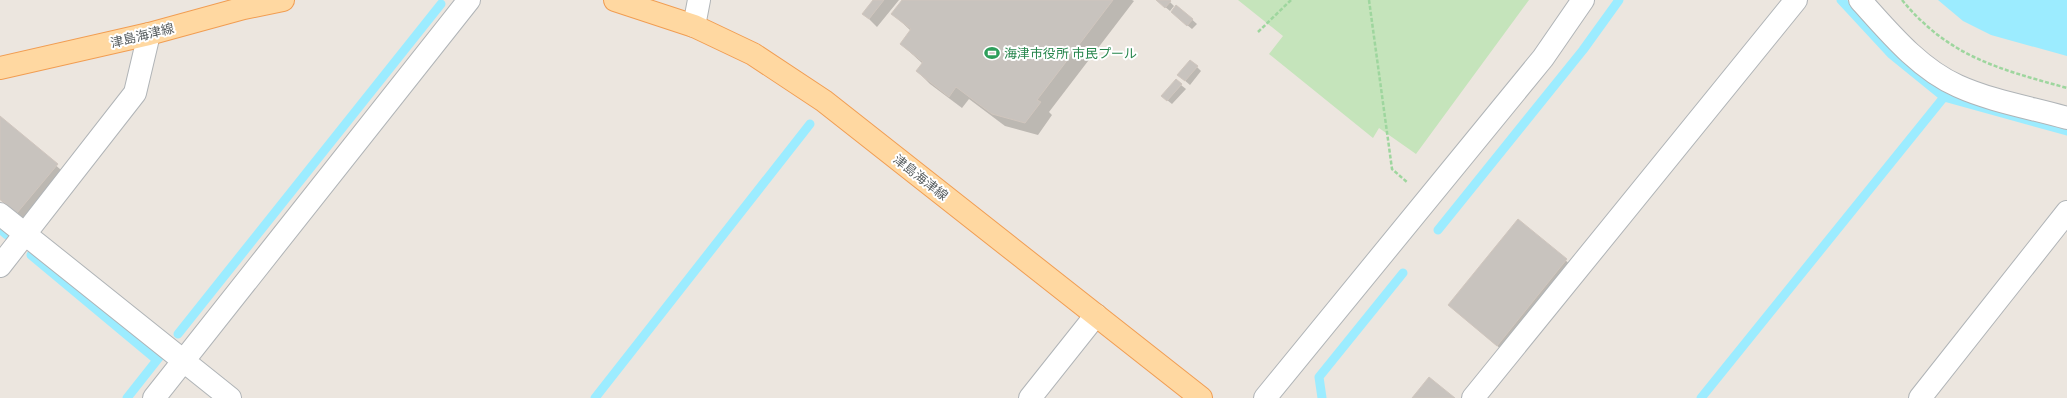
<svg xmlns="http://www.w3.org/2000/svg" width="2067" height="398" font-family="'IBM Plex Sans','Noto Sans JP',sans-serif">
  <rect width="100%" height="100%" fill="#ece6df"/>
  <path fill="#c5e4bb" d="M1238 0H1529L1416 154 1379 128 1373 138 1269 54 1283 36Z"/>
  <path fill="#9cecff" d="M1938 0H2067V56L1991 35 1963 21Z"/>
  <path fill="#0003" d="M874 0H899L877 27 864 14Z
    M903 0H1132L1134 1 1049 112 1052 115 1038 135 1005 126 969 99 962 108 930 84 917 71 923 64 901 44 911 31 893 14Z
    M1157 0H1168L1174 6 1170 11Z
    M1177 6 1197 24 1192 29 1176 16Z
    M1197 67 1201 71 1190 85 1183 79Z
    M1181 85 1186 89 1172 104 1167 100Z
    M0 117 68 176 28 223 0 200Z
    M1518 220 1578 271 1509 356 1449 305Z"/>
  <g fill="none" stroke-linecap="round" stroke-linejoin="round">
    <path stroke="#9cecff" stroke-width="9" d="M1841 0 1891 54 1944 97
      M0 229 7 235
      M1438 230 1583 50 1619 0
      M31 255 157 360
      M178 334 441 4
      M127 398 161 355
      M595 398 810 124
      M1322 398 1319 377 1403 273
      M1701 398 1944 97 2067 131"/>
  </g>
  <path fill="#c8c3be" stroke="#d0c6be" d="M873 0H884L869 19 862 14Z
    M902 0H1113L1037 100 1041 102 1025 123 992 114 956 87 949 97 916 71 923 62 900 44 911 29 891 14Z
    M1156 0H1170L1171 1 1165 8Z
    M1176 5 1193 19 1187 26 1171 12Z
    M1190 60 1198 66 1185 81 1177 75Z
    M1176 79 1182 84 1167 101 1161 96Z
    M0 116 58 164 17 213 0 199Z
    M1518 219 1567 259 1497 346 1448 305Z
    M1429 377 1455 398H1412Z"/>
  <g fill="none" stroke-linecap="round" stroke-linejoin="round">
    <g stroke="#b0b4b7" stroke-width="24">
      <path id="minor" d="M1860 0C1888 31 1919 69 1958 86 1991 101 2032 108 2067 118
        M694 26 699 0
        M0 214 230 398
        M0 266 135 93 149 34
        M154 398 469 0
        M1030 398 1096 315
        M1265 398 1543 58 1583 0
        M1473 398 1796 0
        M1920 398 2067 212"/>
    </g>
    <g stroke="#f19d52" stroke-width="24">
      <path id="major" d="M615 0 694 26 753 54 824 101 1201 398
        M0 68 149 34 244 8 283 0"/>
    </g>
    <path stroke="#9ed69e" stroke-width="2.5" stroke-dasharray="4 2" stroke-linecap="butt" d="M1369 0 1392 169 1408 183
      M1902 0C1949 57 1999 69 2067 88
      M1258 32 1291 0"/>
    <use href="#minor" stroke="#fff" stroke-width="22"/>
    <use href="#major" stroke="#ffd8a1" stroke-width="22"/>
  </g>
  <defs>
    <g id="stadium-bare" transform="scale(1.2)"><path d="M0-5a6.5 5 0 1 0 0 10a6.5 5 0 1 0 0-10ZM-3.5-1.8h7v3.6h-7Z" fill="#2e9e5b" stroke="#fff" stroke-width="2.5" paint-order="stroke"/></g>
  </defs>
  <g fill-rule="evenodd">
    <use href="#stadium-bare" x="992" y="53"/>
  </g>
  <g text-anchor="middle" stroke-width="4" stroke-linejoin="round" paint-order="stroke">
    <g font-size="13" fill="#585e60" stroke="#fff">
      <text transform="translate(142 35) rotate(-14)" y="5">津島海津線</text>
      <text transform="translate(921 177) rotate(38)" y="5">津島海津線</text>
    </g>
    <g font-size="13" fill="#27864d" stroke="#fff" text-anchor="start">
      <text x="1004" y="58">海津市役所 市民プール</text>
    </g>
  </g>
</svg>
